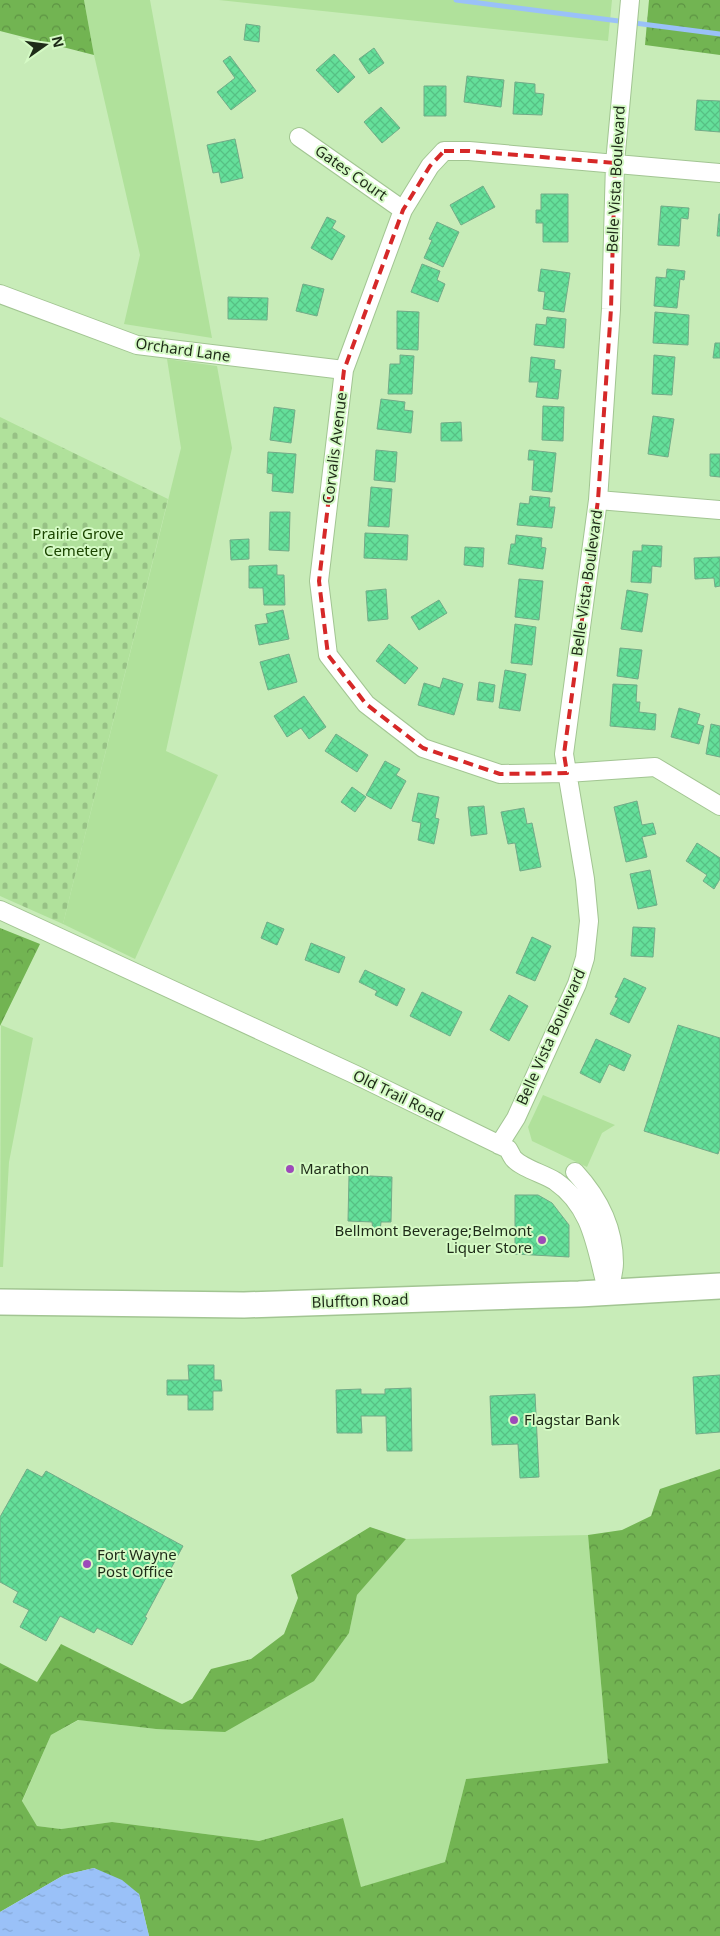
<svg xmlns="http://www.w3.org/2000/svg" width="720" height="1936" font-family="'Noto Sans',sans-serif">
  <defs>
    <pattern id="forest-crowns" width="20" height="18" patternUnits="userSpaceOnUse" patternTransform="scale(1.25)"><rect width="20" height="18" fill="#72b452"/><path d="M2 6a3 3 0 1 1 6 0M12 15a3 3 0 1 1 6 0" fill="none" stroke="#5d9343"/></pattern>
    <pattern id="cemetery-stones" width="16" height="16" patternUnits="userSpaceOnUse" patternTransform="scale(1.25)"><rect width="16" height="16" fill="#b0e19b"/><path d="M2 7V4a2 2 0 0 1 4 0v3zM10 15v-3a2 2 0 0 1 4 0v3z" fill="#97c185"/></pattern>
    <pattern id="water-ripples" width="26" height="14" patternUnits="userSpaceOnUse" patternTransform="scale(1.25)"><rect width="26" height="14" fill="#9ac1f8"/><path d="M2 4q2-2 4 0t4 0M15 11q2-2 4 0t4 0" fill="none" stroke="#84a6d4"/></pattern>
    <pattern id="building-cross-hatch" width="8" height="8" patternUnits="userSpaceOnUse" patternTransform="scale(1.25)"><rect width="8" height="8" fill="#64df9a"/><path d="M0 0l8 8M0 8l8-8" fill="none" stroke="#56c084"/></pattern>
  </defs>
  <rect width="100%" height="100%" fill="#c8ecb8"/>
  <path fill="#b0e19b" d="M84 0H150L212 338 124 324 140 255 94 55Z
    M219 0H612L608 41Z
    M167 359 217 366 232 448 166 751 218 775 135 959 63 924 181 448Z
    M1 1025 33 1038 9 1162 3 1267H0Z
    M543 1095 615 1125 602 1133 587 1167 532 1141 528 1127Z
    M588 1535 608 1763 466 1779 445 1862 361 1888 342 1818 259 1841 112 1822 61 1829 37 1826 22 1802 51 1735 79 1720 156 1729 349 1633 357 1595 406 1539Z"/>
  <path fill="url(#forest-crowns)" d="M0 0H84L94 55 0 31Z
    M649 0H720V55L645 45Z
    M0 928 40 944 0 1026Z
    M720 1469V1936H149L139 1894 94 1868 64 1875 0 1912V1663L37 1682 61 1644 182 1704 192 1699 211 1669 251 1659 284 1634 298 1598 291 1575 370 1527 406 1539 357 1595 349 1633 314 1681 225 1732 156 1729 78 1720 51 1735 22 1801 37 1826 61 1829 112 1822 259 1841 343 1818 361 1887 445 1862 466 1779 608 1763 588 1535 622 1530 651 1516 660 1489Z"/>
  <path fill="url(#cemetery-stones)" d="M0 417 168 499 63 924 0 896Z"/>
  <path fill="url(#water-ripples)" d="M94 1868 122 1880 139 1894 149 1936H0V1912L64 1875Z"/>
  <g fill="none" stroke-linecap="round" stroke-linejoin="round">
    <path stroke="#9ac1f8" stroke-width="5" d="M456 0 720 34"/>
  </g>
  <path fill="url(#building-cross-hatch)" stroke="#72ab88" d="M246 24 260 26 259 42 244 40Z
    M374 48 384 63 369 74 359 59Z
    M334 54 355 77 338 93 316 70Z
    M230 56 256 91 231 110 217 92 235 78 223 61Z
    M467 76 504 80 501 107 464 102Z
    M515 82 535 84V93L544 94 542 115 513 114Z
    M424 86H446V116H424Z
    M697 100 720 101V132L695 130Z
    M381 107 400 128 382 143 364 122Z
    M235 139 243 178 221 183 219 172 213 173 207 145Z
    M483 186 495 207 461 225 450 205Z
    M541 194H568V242H543V223H536V210H541Z
    M661 206 689 208 688 219 681 218 679 246 658 245Z
    M719 214H720V236H717Z
    M327 217 336 221 332 228 345 236 332 260 311 248Z
    M437 222 459 232 443 267 424 258 432 240 429 239Z
    M422 264 440 271 437 280 445 284 438 302 411 292Z
    M541 269 570 273 564 312 543 309 545 292 538 291Z
    M667 269 685 271 684 280 680 279 677 308 654 306 656 277 666 278Z
    M303 284 324 289 317 316 296 311Z
    M228 297 268 298 267 320 228 319Z
    M397 311 419 312 418 350 397 349Z
    M655 312 689 315 688 345 653 343Z
    M547 317 566 319 564 348 534 345 536 324 546 325Z
    M715 343H720V358H713Z
    M400 355 414 356 412 394H388L390 364H400Z
    M654 355 675 357 672 395 652 394Z
    M531 357 555 360 554 369 561 370 558 399 536 397 538 382H529Z
    M381 399 405 402 404 410 413 411 411 433 377 429Z
    M543 406 564 407 563 441 542 440Z
    M274 407 295 410 291 443 270 440Z
    M653 416 674 419 668 457 648 454Z
    M461 422 462 441H441V423Z
    M376 450 397 452 395 482 374 480Z
    M529 450 556 453 552 492 532 490 534 460H528Z
    M268 452 296 454 293 493 272 491 273 474 267 473Z
    M710 454H720V477L710 476Z
    M371 487 392 489 389 527 368 526Z
    M530 496 550 498 549 507H555L552 528 517 525 520 503 529 504Z
    M270 512H290L289 551 269 550Z
    M365 533 408 535 407 560 364 558Z
    M516 535 542 538 541 547 546 548 543 569 508 564 511 544H515Z
    M249 539V559L231 560 230 540Z
    M642 545 662 546 661 567 652 566 651 583 631 582 633 551H642Z
    M465 547 484 548 483 567 464 565Z
    M720 557V586L715 587 714 578 695 579 694 558Z
    M277 565V575H284L285 605H264L263 588H249V566Z
    M519 579 543 581 539 620 515 617Z
    M386 589 388 619 368 621 366 591Z
    M627 590 648 594 642 632 621 629Z
    M439 600 447 613 419 630 411 617Z
    M283 610 289 639 259 645 255 625 268 623 266 614Z
    M515 624 536 627 532 665 511 663Z
    M389 644 418 668 405 684 376 661Z
    M620 648 642 650 638 679 617 676Z
    M289 654 297 682 268 690 260 662Z
    M505 670 526 674 520 711 499 708Z
    M443 678 463 684 454 715 418 705 424 683 440 688Z
    M479 682 495 685 493 702 477 700Z
    M613 684 637 685 636 702H640L639 712 656 714 655 730 610 726Z
    M304 696 326 727 309 739 301 728 287 737 274 716Z
    M679 708 700 714 697 724 704 726 699 744 671 737Z
    M711 724 720 726V757L706 754Z
    M336 734 368 755 357 772 325 751Z
    M385 761 400 769 396 775 406 781 391 809 366 795Z
    M352 787 366 797 355 812 341 802Z
    M418 793 439 797 435 818 439 819 434 844 418 840 421 823 412 821Z
    M637 801 642 825 653 823 656 834 642 837 647 857 626 862 614 807Z
    M484 806 487 834 471 836 468 807Z
    M524 808 527 824 532 823 541 867 520 871 515 843 508 844 501 812Z
    M697 843 720 858V879L714 889 703 881 707 875 686 861Z
    M650 870 657 905 638 909 630 874Z
    M267 922 284 929 277 945 261 938Z
    M633 927 655 928 653 957 631 956Z
    M532 937 551 946 535 981 516 973Z
    M311 943 345 957 339 973 305 960Z
    M365 970 405 989 397 1006 375 995 377 991 359 982Z
    M624 978 646 988 629 1023 610 1014 618 998 615 997Z
    M422 992 462 1012 450 1036 410 1016Z
    M509 995 528 1006 509 1041 490 1030Z
    M678 1025 720 1038V1148L718 1154 644 1131Z
    M596 1039 631 1055 624 1071 609 1064 600 1083 580 1073Z
    M349 1175 392 1177 391 1222H381L380 1232 373 1231 372 1222 348 1221Z
    M515 1195H538L552 1203 569 1225V1257L515 1254Z
    M188 1365H214V1380H221L222 1391H213V1410H188V1395H167V1380H189Z
    M720 1375V1432L696 1434 693 1377Z
    M411 1388 412 1451H387L386 1416H361L362 1433H337L336 1390 361 1389V1394H385V1389Z
    M535 1394 539 1477 520 1478 518 1444 492 1445 490 1396Z
    M27 1469 42 1477 46 1471 183 1546 145 1617 147 1618 132 1645 97 1628 94 1633 60 1616 46 1641 20 1627 29 1610 13 1602 18 1592 0 1582V1517Z"/>
  <g fill="none" stroke-linecap="round" stroke-linejoin="round">
    <g stroke="#a2c592" stroke-width="20">
      <path id="minor" d="M299 137 403 210
        M720 173 469 151H444L430 166 403 210 344 370 319 581 328 655 366 704 423 748 500 774 567 773 655 767 720 806
        M0 294 137 345 344 370
        M598 500 720 510
        M0 910 356 1075 508 1149C510 1152 512 1157 514 1159 522 1168 544 1174 555 1181 594 1208 596 1251 608 1293
        M499 1145 516 1118 577 984 585 958 589 921 585 879 564 754 598 500 611 309 615 163 630 0
        M575 1172C598 1197 614 1228 614 1263 614 1272 611 1281 609 1290"/>
    </g>
    <g stroke="#a2c592" stroke-width="28">
      <path id="secondary" d="M0 1302 244 1305 579 1294 720 1286"/>
    </g>
    <use href="#minor" stroke="#fff" stroke-width="18"/>
    <use href="#secondary" stroke="#fff" stroke-width="25"/>
  </g>
  <path fill="none" stroke="#d62828" stroke-width="4" stroke-dasharray="10 6" stroke-linejoin="round" d="M444 151H469L615 163 611 309 598 500 564 754 567 773 500 774 423 748 366 704 328 655 319 581 344 370 403 210 430 166Z"/>
  <g fill="#9d4ab9" stroke="#d5fac5" stroke-width="2">
    <circle cx="290" cy="1169" r="5"/>
    <circle cx="542" cy="1240" r="5"/>
    <circle cx="514" cy="1420" r="5"/>
    <circle cx="87" cy="1564" r="5"/>
  </g>
  <g text-anchor="middle" stroke-width="4" stroke-linejoin="round" paint-order="stroke">
    <g font-size="15" fill="#1e2b18" stroke="#d5fac5">
      <text transform="translate(351 173) rotate(35)" y="5">Gates Court</text>
      <text transform="translate(616 179) rotate(-87)" y="5">Belle Vista Boulevard</text>
      <text transform="translate(183 350) rotate(8)" y="5">Orchard Lane</text>
      <text transform="translate(335 448) rotate(-83)" y="5">Corvalis Avenue</text>
      <text transform="translate(587 583) rotate(-82)" y="5">Belle Vista Boulevard</text>
      <text transform="translate(551 1037) rotate(-66)" y="5">Belle Vista Boulevard</text>
      <text transform="translate(398 1096) rotate(26)" y="5">Old Trail Road</text>
      <text transform="translate(360 1301) rotate(-2)" y="5">Bluffton Road</text>
    </g>
    <g font-size="15" fill="#1b4500" stroke="#d5fac5">
      <text x="78" y="539">Prairie Grove<tspan x="78" dy="17">Cemetery</tspan></text>
    </g>
    <g font-size="15" fill="#1e2b18" stroke="#d5fac5" text-anchor="start">
      <text x="300" y="1174">Marathon</text>
      <text x="532" y="1236" text-anchor="end">Bellmont Beverage;Belmont<tspan x="532" dy="17">Liquer Store</tspan></text>
      <text x="524" y="1425">Flagstar Bank</text>
      <text x="97" y="1560">Fort Wayne<tspan x="97" dy="17">Post Office</tspan></text>
    </g>
  </g>
  <g transform="translate(45 45) rotate(76)" stroke="#d5fac5" stroke-width="4" paint-order="stroke">
  <path d="M0-4L9 19L0 12L-9 19Z" fill="#1e2b18"/>
  <text y="-8" font-size="14" font-weight="bold" text-anchor="middle" fill="#1e2b18">N</text>
  </g>
</svg>
